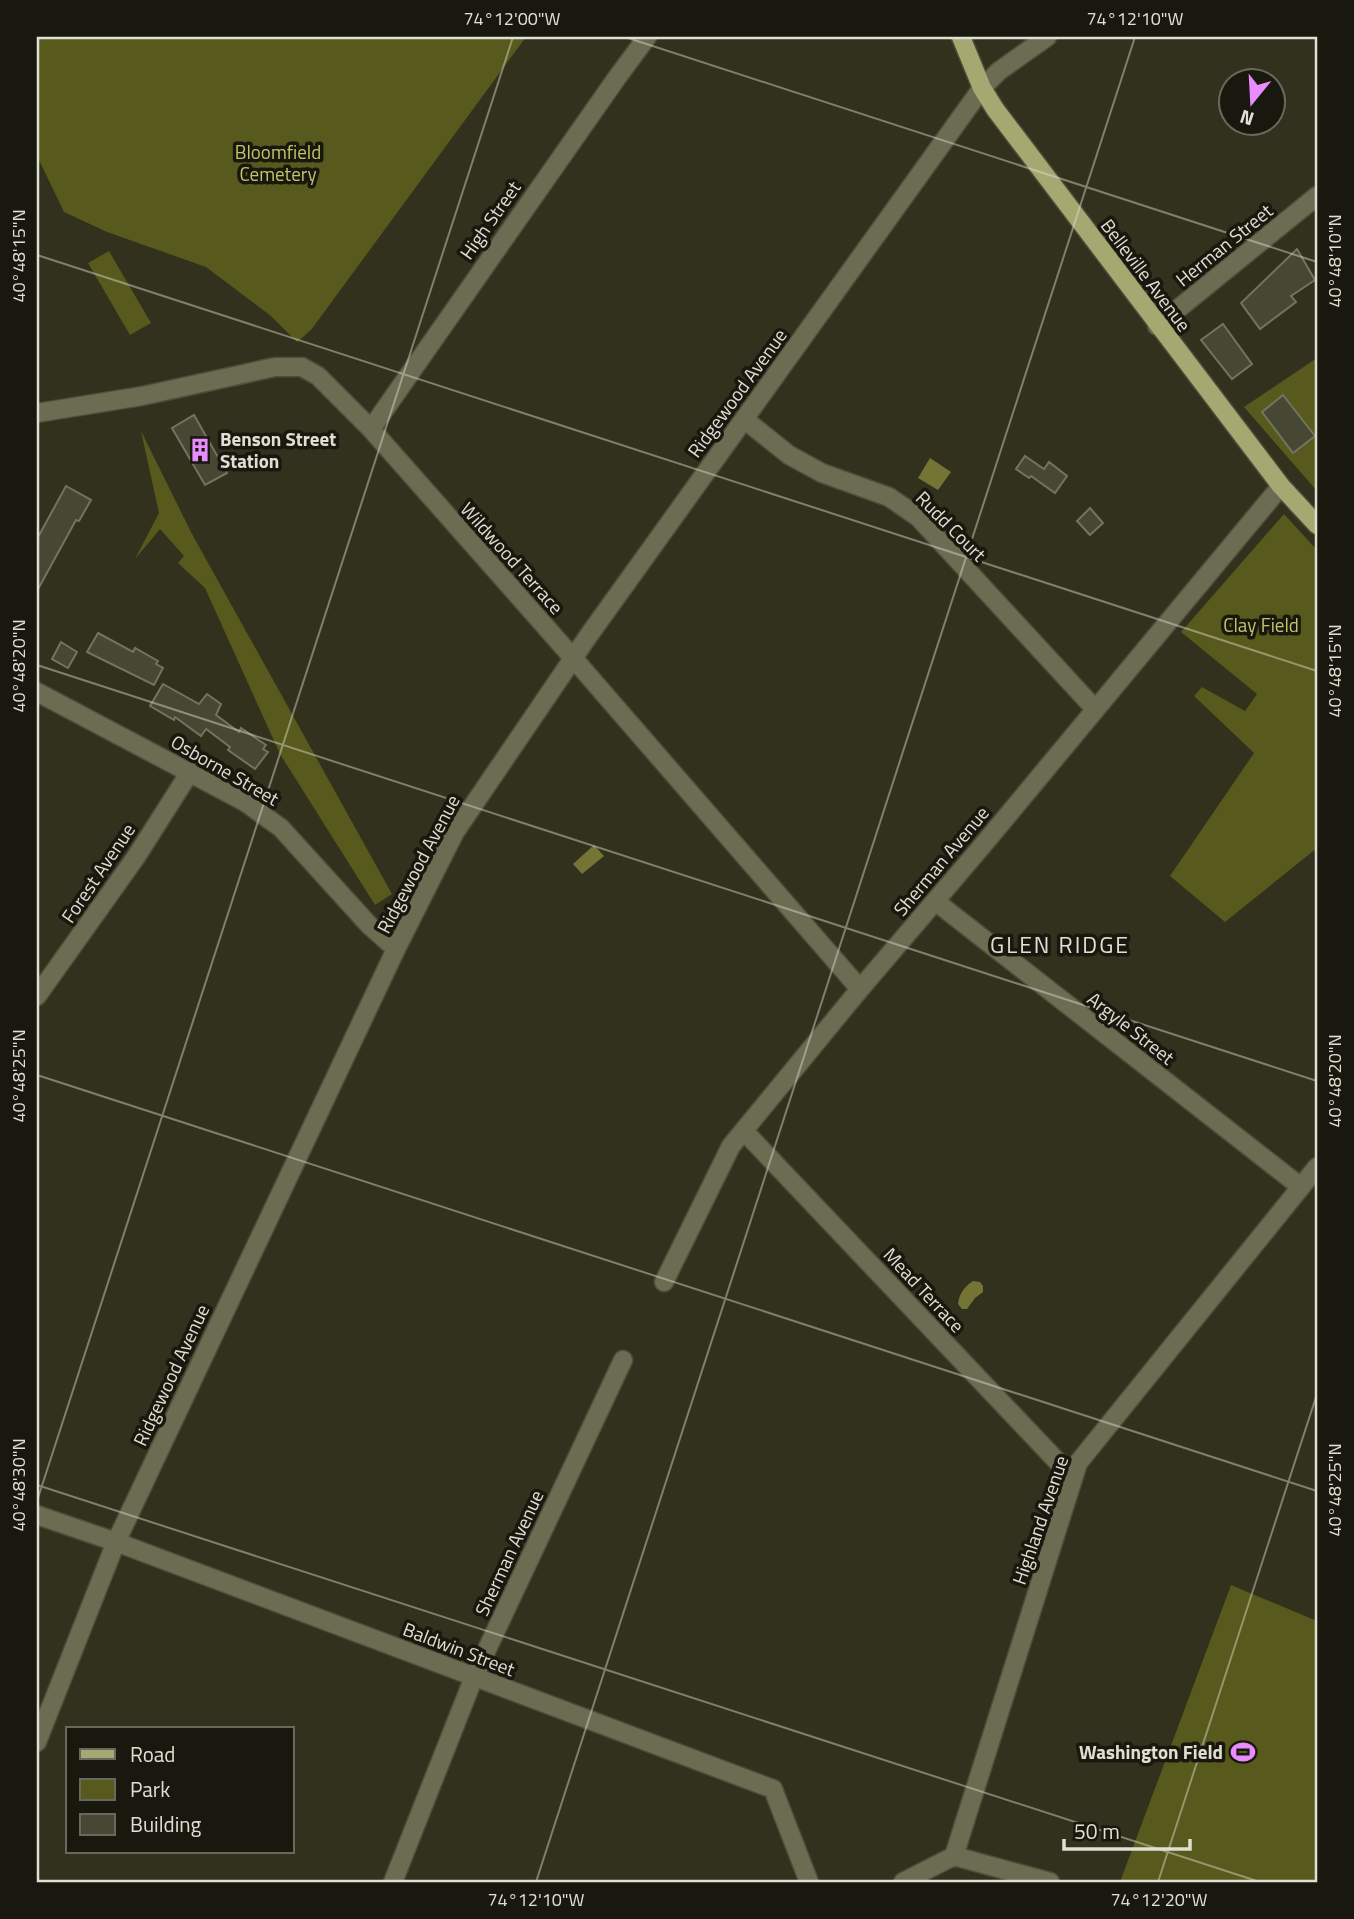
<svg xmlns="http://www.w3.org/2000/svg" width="1354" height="1919" font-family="'Titillium Web',sans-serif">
  <rect width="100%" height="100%" fill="#31311d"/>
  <path fill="#58591c" d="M37 37H526L311 330 297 342 271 316 206 267 107 232 64 212 37 156Z
    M109 251 151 323 130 335 88 263Z
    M1317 358V491L1244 407Z
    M141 431 192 534 392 894 375 905 280 754 205 588 178 563 184 556 160 529 135 559 159 513Z
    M1284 514 1317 550V848L1225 922 1170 876 1254 753 1194 696 1202 687 1245 711 1257 694 1181 632Z
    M1231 1585 1317 1621V1882H1120Z"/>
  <path fill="#747534" d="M930 458 951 472 938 490 918 478Z
    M594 845 604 856 582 874 573 864Z
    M973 1281 980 1282 983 1286V1292L975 1298 967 1309H962L958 1304C959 1294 964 1287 973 1281Z"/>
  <path fill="#474833" stroke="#73745d" stroke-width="2" d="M1297 249 1315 280 1291 296 1296 302 1260 329 1241 303Z
    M1223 324 1252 364 1232 379 1201 340Z
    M1283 395 1315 436 1293 453 1262 412Z
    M194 415 227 473 205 485 172 428Z
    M1025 456 1044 469 1049 462 1067 476 1055 493 1031 476 1029 478 1016 469Z
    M66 486 91 500 79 521 76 520 37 591V539Z
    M1090 508 1103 523 1090 535 1077 521Z
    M98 633 133 652 135 648 158 661 156 664 163 668 154 685 87 652Z
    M61 642 77 652 68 668 52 659Z
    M163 684 199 704 207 694 221 704 216 715 239 732 241 728 266 745 263 749 268 752 255 769 228 750 230 747 206 729 201 736 175 717 174 720 150 706Z"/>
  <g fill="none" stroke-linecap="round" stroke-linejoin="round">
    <g stroke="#4d4d3a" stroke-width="21">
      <path id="minor" d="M1157 326 1317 196
        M37 413 142 396 275 367H302L318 376 371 429 574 659 860 989
        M744 419 789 455 822 473 889 497 918 517 1095 709
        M371 429 616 79 647 37
        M37 692 245 802 281 828 369 925 396 949
        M935 901 1301 1187
        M37 996 136 857 190 772
        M744 1131 1073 1478
        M664 1282 731 1146 860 989 983 845 1281 486
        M37 1515 116 1542 773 1789 809 1882
        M37 1742 116 1542 396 949 455 832 589 635 982 88 999 71 1047 37
        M954 1856 1050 1882
        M393 1882 474 1677 623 1360
        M903 1882 954 1856 1078 1463 1317 1167"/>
    </g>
    <g stroke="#4d4d3a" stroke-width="21">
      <path id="major" d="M961 37 982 88 995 109 1281 486 1317 525"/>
    </g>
    <use href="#minor" stroke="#6b6c52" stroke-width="18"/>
    <use href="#major" stroke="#a6a871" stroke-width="18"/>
  </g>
  <path fill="none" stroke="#dfe0d3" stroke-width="2" stroke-opacity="0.45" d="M625 37 1317 262M37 255 1317 671M37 665 1317 1081M37 1075 1317 1491M37 1485 1260 1882M37 1501 513 37M536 1882 1135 37M1158 1882 1317 1394"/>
  <defs>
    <g id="building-bare" transform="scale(1.89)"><path d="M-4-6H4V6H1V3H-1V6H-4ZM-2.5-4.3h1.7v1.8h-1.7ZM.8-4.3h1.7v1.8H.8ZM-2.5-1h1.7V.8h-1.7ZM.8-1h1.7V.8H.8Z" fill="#e98dfe" stroke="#18180f" stroke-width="2.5" paint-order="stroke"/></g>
    <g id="stadium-bare" transform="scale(1.89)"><path d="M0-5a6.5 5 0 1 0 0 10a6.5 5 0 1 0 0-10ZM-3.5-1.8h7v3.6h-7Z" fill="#e98dfe" stroke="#18180f" stroke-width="2.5" paint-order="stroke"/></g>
  </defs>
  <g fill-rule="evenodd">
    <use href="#building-bare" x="200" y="450"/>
    <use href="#stadium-bare" x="1243" y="1752"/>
  </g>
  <g text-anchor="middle" stroke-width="7" stroke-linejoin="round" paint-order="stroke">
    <g font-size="19" fill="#c3c567" stroke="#18180f">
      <text x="278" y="159">Bloomfield<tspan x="278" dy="22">Cemetery</tspan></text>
      <text x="1261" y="632">Clay Field</text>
    </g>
    <g font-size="19" fill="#dfe0d3" stroke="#18180f">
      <text transform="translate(490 220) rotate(-55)" y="7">High Street</text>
      <text transform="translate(1224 245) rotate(-39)" y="7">Herman Street</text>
      <text transform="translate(1146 275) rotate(53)" y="7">Belleville Avenue</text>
      <text transform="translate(737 393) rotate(-54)" y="7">Ridgewood Avenue</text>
      <text transform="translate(951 526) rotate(45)" y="7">Rudd Court</text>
      <text transform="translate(512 558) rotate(48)" y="7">Wildwood Terrace</text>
      <text transform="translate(225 770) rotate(30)" y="7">Osborne Street</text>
      <text transform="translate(941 861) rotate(-50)" y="7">Sherman Avenue</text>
      <text transform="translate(418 864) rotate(-62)" y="7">Ridgewood Avenue</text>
      <text transform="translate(98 873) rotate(-56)" y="7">Forest Avenue</text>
      <text transform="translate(1131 1028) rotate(38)" y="7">Argyle Street</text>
      <text transform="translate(924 1290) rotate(47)" y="7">Mead Terrace</text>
      <text transform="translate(171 1375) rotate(-65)" y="7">Ridgewood Avenue</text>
      <text transform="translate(1040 1520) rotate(-71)" y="7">Highland Avenue</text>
      <text transform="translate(509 1553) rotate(-65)" y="7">Sherman Avenue</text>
      <text transform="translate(459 1649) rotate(21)" y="7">Baldwin Street</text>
    </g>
    <g font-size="19" font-weight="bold" fill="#dfe0d3" stroke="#18180f" text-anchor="start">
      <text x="220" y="446">Benson Street<tspan x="220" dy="22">Station</tspan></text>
      <text x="1223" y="1759" text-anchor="end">Washington Field</text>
    </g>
    <g font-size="23" letter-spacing="2" fill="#dfe0d3" stroke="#18180f">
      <text x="1060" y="953">GLEN RIDGE</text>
    </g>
  </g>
  <rect width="1354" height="1919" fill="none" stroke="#18180f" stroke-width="77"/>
  <rect x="66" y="1727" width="228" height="126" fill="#18180f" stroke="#68685d" stroke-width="2"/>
  <rect x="80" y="1749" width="35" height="10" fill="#a6a871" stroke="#68685d" stroke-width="2"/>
  <text x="130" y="1762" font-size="21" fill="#dfe0d3">Road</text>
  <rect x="80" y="1779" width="35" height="21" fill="#58591c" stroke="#68685d" stroke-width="2"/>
  <text x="130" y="1797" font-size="21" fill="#dfe0d3">Park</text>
  <rect x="80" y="1814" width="35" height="21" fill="#474833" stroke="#68685d" stroke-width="2"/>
  <text x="130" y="1832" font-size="21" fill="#dfe0d3">Building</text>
  <g transform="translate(1252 102) rotate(198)"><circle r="33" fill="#18180f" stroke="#68685d" stroke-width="2"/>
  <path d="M0-5L12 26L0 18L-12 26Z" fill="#e98dfe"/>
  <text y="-10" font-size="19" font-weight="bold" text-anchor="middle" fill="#dfe0d3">N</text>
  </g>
  <path d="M1064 1839v10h126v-10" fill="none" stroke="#dfe0d3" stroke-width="3.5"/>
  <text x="1074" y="1839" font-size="21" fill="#dfe0d3" stroke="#18180f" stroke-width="5" paint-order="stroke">50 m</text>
  <rect x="38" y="38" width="1278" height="1843" fill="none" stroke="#dfe0d3" stroke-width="2.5"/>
  <g font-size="18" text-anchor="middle" fill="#dfe0d3">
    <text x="512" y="25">74°12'00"W</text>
    <text x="1135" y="25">74°12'10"W</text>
    <text transform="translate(19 256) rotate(-90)" y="6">40°48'15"N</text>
    <text transform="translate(1335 261) rotate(-90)" y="6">40°48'10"N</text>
    <text transform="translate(19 666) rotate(-90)" y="6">40°48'20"N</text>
    <text transform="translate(1335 671) rotate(-90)" y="6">40°48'15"N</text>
    <text transform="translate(19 1076) rotate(-90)" y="6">40°48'25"N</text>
    <text transform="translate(1335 1081) rotate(-90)" y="6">40°48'20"N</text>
    <text transform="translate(19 1485) rotate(-90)" y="6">40°48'30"N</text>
    <text transform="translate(1335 1490) rotate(-90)" y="6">40°48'25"N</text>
    <text x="536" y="1906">74°12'10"W</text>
    <text x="1159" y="1906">74°12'20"W</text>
  </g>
</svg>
